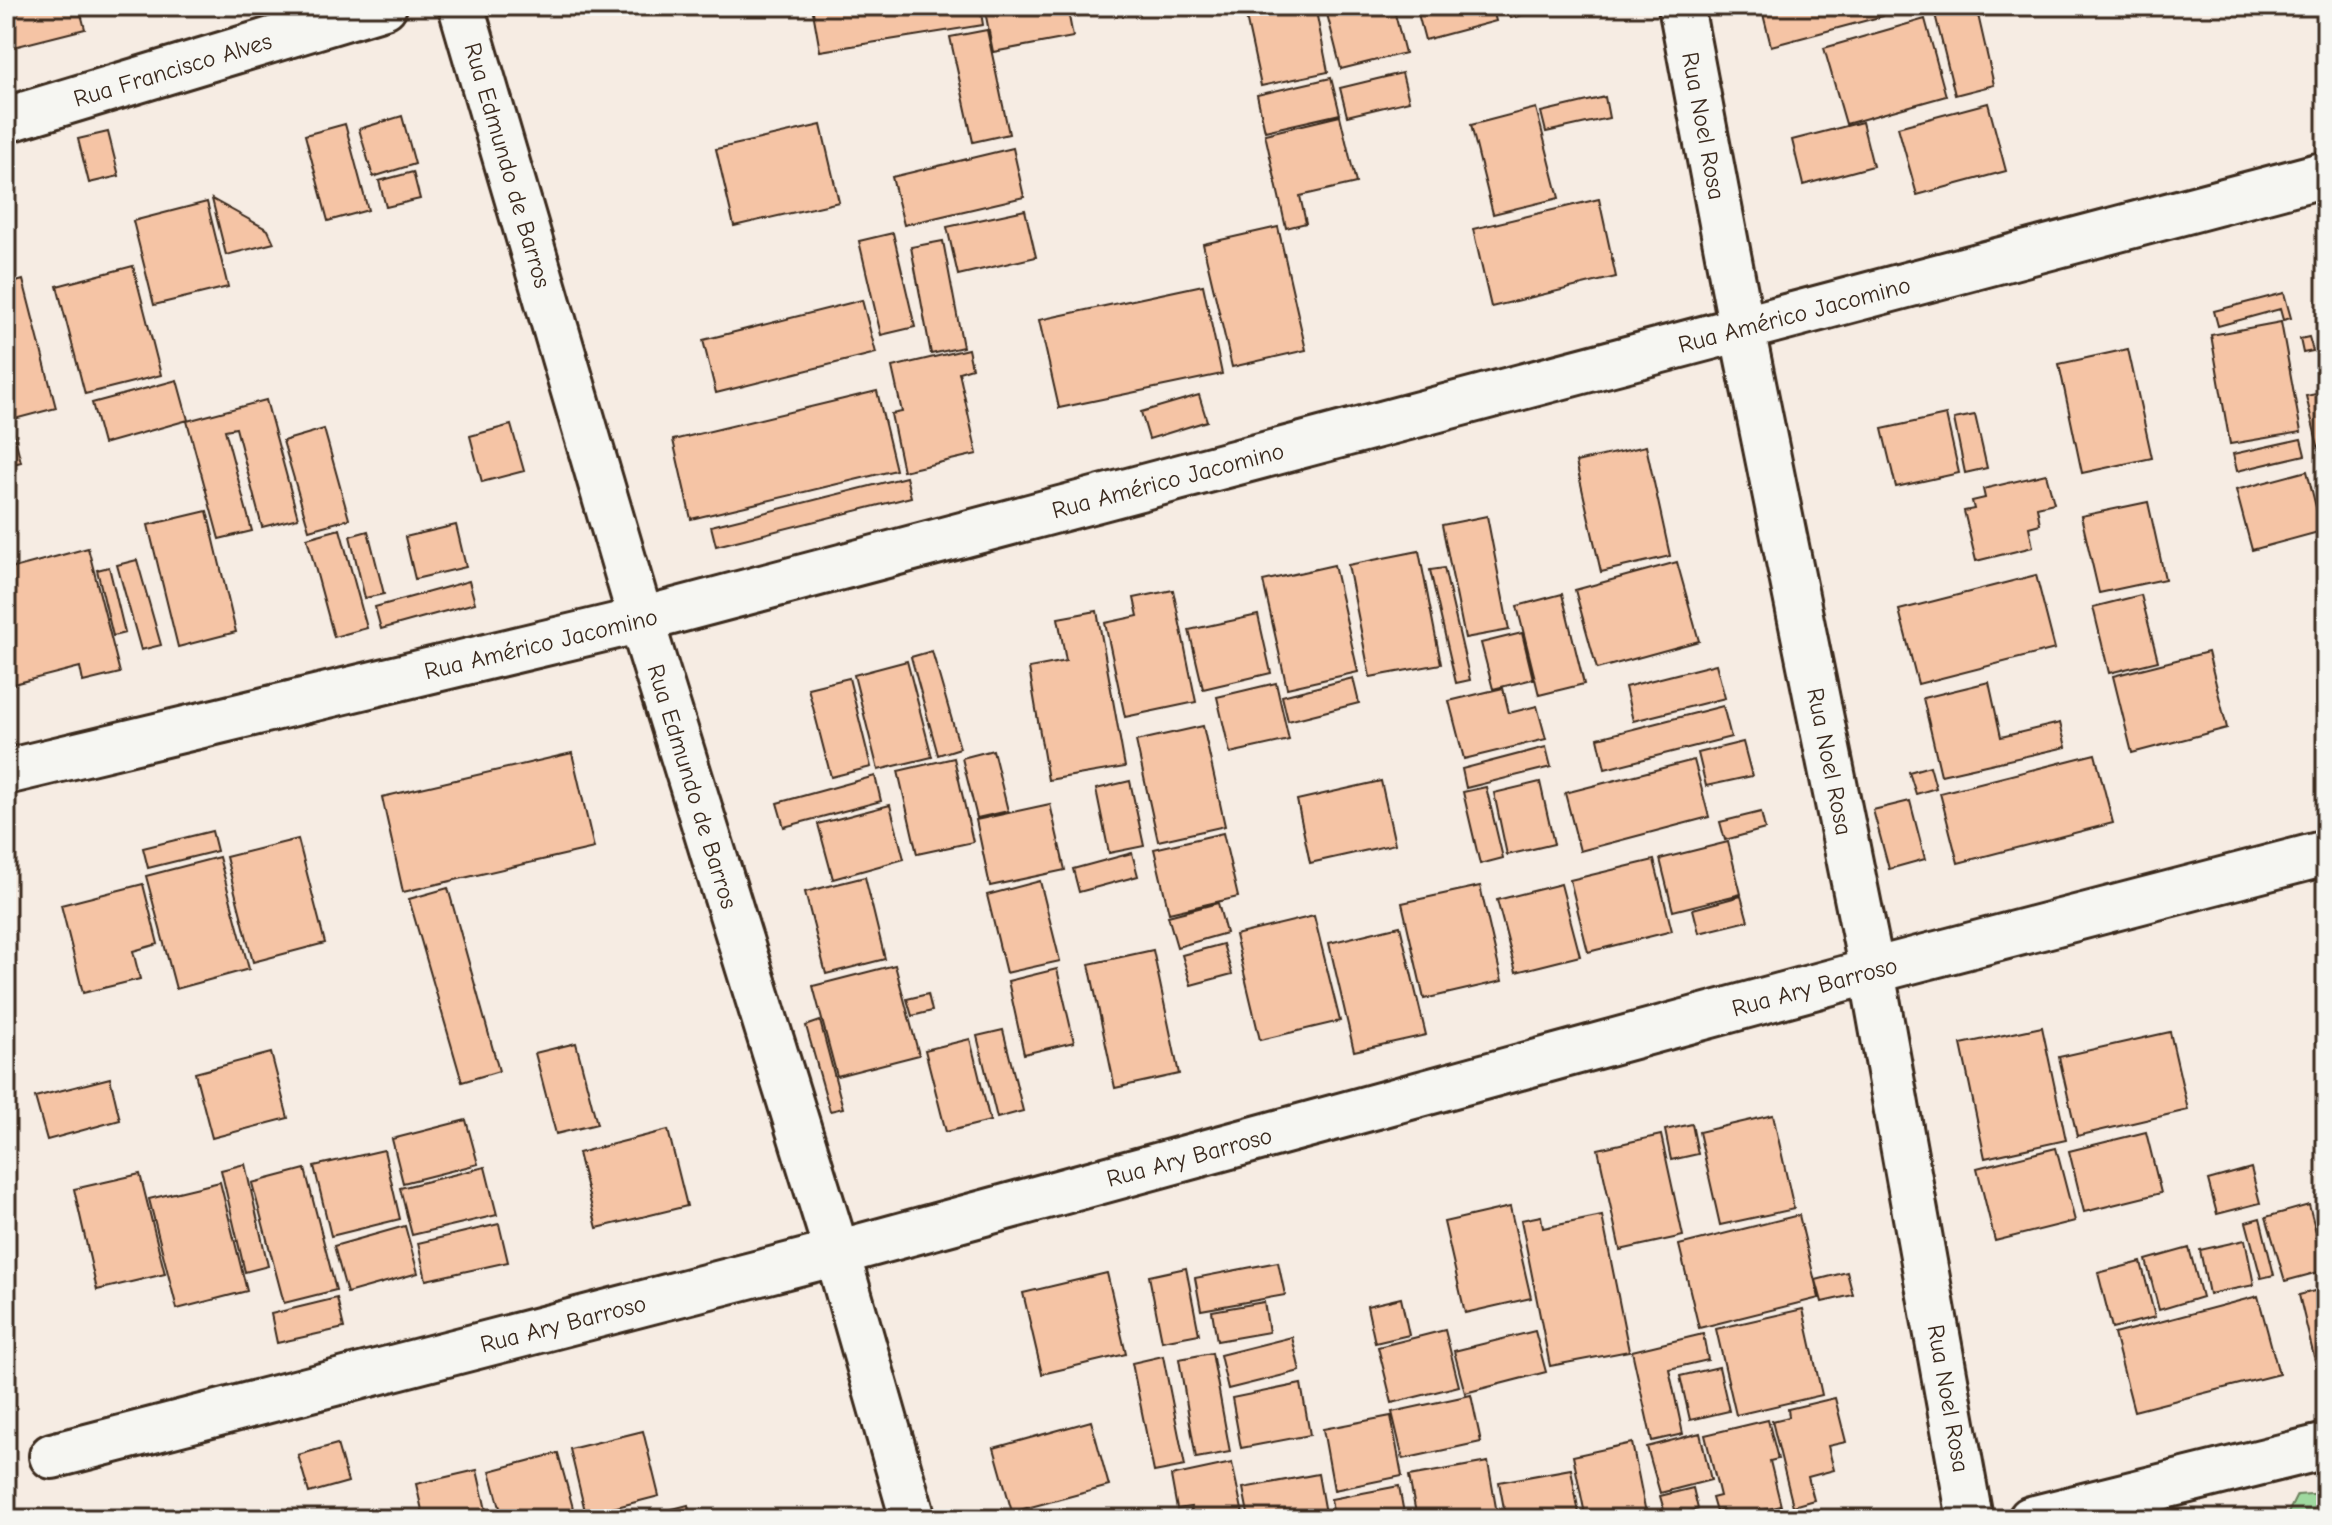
<svg xmlns="http://www.w3.org/2000/svg" width="2332" height="1525" font-family="'Comic Neue',sans-serif">
  <rect width="100%" height="100%" fill="#f6ece3"/>
  <filter id="ink" filterUnits="userSpaceOnUse"><feTurbulence type="fractalNoise" baseFrequency=".0125" numOctaves="2"/><feDisplacementMap in="SourceGraphic" scale="16" xChannelSelector="R" yChannelSelector="G"/><feConvolveMatrix kernelMatrix="1 2 1 2 8 2 1 2 1" color-interpolation-filters="sRGB"/></filter>
  <g filter="url(#ink)">
    <path fill="#9fd99f" stroke="#6d825e" stroke-width="2" d="M2326 1493V1519H2285L2297 1495Z"/>
    <path fill="#f5c4a5" stroke="#3b2a1e" stroke-width="2" d="M6 6H79L85 29 6 49Z
      M812 6H980L983 25 820 51Z
      M984 6H1067L1073 37 993 52Z
      M1073 6H1120L1075 16Z
      M1302 6H1315L1328 72 1261 86 1246 17Z
      M1325 6H1393L1405 53 1341 69Z
      M1416 6H1492L1496 21 1425 40Z
      M1508 6H1557L1511 18Z
      M1761 6H1880L1883 16 1771 46Z
      M1933 6H1976L1994 85 1955 95Z
      M1925 19 1946 96 1846 124 1824 48Z
      M987 30 1009 134 973 142 950 37Z
      M1402 73 1409 101 1347 116 1340 88Z
      M1331 78 1340 114 1265 131 1257 95Z
      M1605 97 1609 118 1546 132 1541 112Z
      M1988 103 2006 171 1917 195 1898 127Z
      M1536 108 1559 198 1493 214 1471 125Z
      M402 116 415 164 373 177 359 129Z
      M1340 116 1356 183 1300 196 1306 223 1286 228 1265 134Z
      M1862 122 1873 166 1803 185 1792 140Z
      M345 124 368 210 328 221 305 135Z
      M821 125 839 202 734 226 716 149Z
      M108 132 119 176 89 183 78 139Z
      M1013 148 1024 197 904 225 892 177Z
      M413 172 420 199 386 207 379 181Z
      M212 199 268 230 274 243 226 255Z
      M1599 199 1616 277 1491 307 1473 229Z
      M207 202 228 287 154 305 133 221Z
      M1025 210 1036 257 958 275 947 227Z
      M1278 227 1306 350 1232 367 1203 244Z
      M893 233 915 327 881 335 859 241Z
      M943 241 963 347 931 354 911 247Z
      M133 266 161 375 85 394 57 286Z
      M23 280 56 408 7 421 6 285Z
      M1203 285 1222 374 1059 408 1039 320Z
      M2284 293 2291 318 2283 320 2280 309 2218 326 2214 311Z
      M862 300 876 353 716 393 703 340Z
      M2281 322 2301 432 2230 444 2211 335Z
      M2309 337 2313 351 2303 353 2300 339Z
      M968 349 972 368 959 372 977 454 903 471 891 414 902 412 892 367Z
      M2128 349 2152 458 2082 473 2059 364Z
      M177 380 188 420 103 444 92 403Z
      M877 391 896 470 691 519 673 440Z
      M2326 392V470L2324 471 2306 396Z
      M1199 395 1207 421 1149 439 1141 412Z
      M266 400 298 518 262 527 236 428 225 430 252 531 219 539 187 421Z
      M1946 415 1959 473 1896 487 1882 429Z
      M1975 415 1987 468 1965 473 1954 419Z
      M511 425 524 471 482 482 470 436Z
      M324 429 349 519 309 530 283 441Z
      M13 430 21 462 6 466V431Z
      M2301 439 2305 455 2237 471 2233 454Z
      M1646 446 1670 556 1601 572 1576 462Z
      M2307 471 2322 531 2252 550 2236 490Z
      M2046 474 2054 503 2037 507 2040 524 2029 527 2033 547 1976 561 1964 511 1974 509 1972 501 1985 498 1983 489Z
      M906 477 911 497 716 546 711 526Z
      M2148 502 2165 579 2099 593 2081 516Z
      M207 511 236 632 178 647 148 525Z
      M1487 516 1509 630 1465 638 1442 525Z
      M456 525 466 567 415 579 405 537Z
      M340 529 367 628 334 637 307 538Z
      M368 531 384 594 365 598 350 536Z
      M88 548 120 673 83 682 80 667 6 686V570Z
      M1419 551 1441 664 1370 677 1348 565Z
      M137 560 161 645 141 650 117 565Z
      M1677 562 1699 641 1597 669 1575 590Z
      M1334 565 1358 672 1287 688 1263 581Z
      M109 567 125 633 113 636 97 570Z
      M1444 568 1470 680 1456 683 1430 570Z
      M2036 575 2055 649 1918 684 1899 610Z
      M469 581 475 603 381 629 375 607Z
      M1173 590 1196 702 1125 717 1105 623 1138 616 1134 598Z
      M1562 594 1584 684 1539 695 1517 606Z
      M2141 595 2158 661 2109 673 2093 607Z
      M1097 611 1125 767 1048 780 1029 668 1066 661 1058 618Z
      M1258 615 1271 673 1203 689 1189 630Z
      M1522 633 1533 679 1493 689 1481 643Z
      M932 651 960 748 938 755 911 657Z
      M2208 652 2227 728 2132 753 2113 676Z
      M907 661 932 757 878 770 854 675Z
      M1716 664 1725 698 1633 721 1625 687Z
      M849 678 871 767 831 777 808 688Z
      M1353 678 1359 703 1288 721 1282 696Z
      M1989 682 2001 737 2060 723 2066 747 1941 775 1923 698Z
      M1276 683 1289 740 1230 753 1217 697Z
      M1503 688 1509 713 1537 706 1546 739 1464 759 1449 701Z
      M1723 706 1731 737 1605 769 1598 738Z
      M1203 726 1225 826 1158 841 1136 741Z
      M1743 742 1752 776 1706 786 1698 753Z
      M1546 747 1551 767 1466 788 1462 769Z
      M993 750 1008 811 977 818 962 758Z
      M572 753 594 848 403 892 382 797Z
      M2095 754 2113 823 1958 863 1940 793Z
      M954 758 973 842 917 854 898 771Z
      M1694 760 1709 817 1580 851 1565 793Z
      M1930 766 1936 788 1916 794 1909 772Z
      M875 776 881 801 784 827 777 803Z
      M1130 781 1144 846 1109 853 1096 789Z
      M1381 781 1395 844 1310 863 1297 800Z
      M1540 782 1554 844 1507 855 1494 793Z
      M1486 787 1503 858 1480 864 1463 792Z
      M1910 801 1925 859 1889 869 1873 810Z
      M1050 804 1065 870 990 886 976 820Z
      M890 805 904 859 833 879 818 824Z
      M1761 812 1765 829 1725 840 1720 822Z
      M212 831 217 851 148 868 143 848Z
      M1223 833 1238 897 1169 913 1154 849Z
      M298 839 325 943 253 962 226 857Z
      M1728 842 1741 894 1673 911 1660 859Z
      M1132 853 1138 876 1079 892 1073 869Z
      M219 857 249 969 176 989 146 876Z
      M1654 860 1672 931 1588 952 1570 880Z
      M865 877 885 959 826 974 805 892Z
      M1040 881 1060 961 1006 973 987 895Z
      M143 884 158 944 133 951 140 979 83 993 61 905Z
      M1561 884 1580 956 1516 972 1497 900Z
      M1480 886 1502 981 1424 999 1402 903Z
      M448 888 499 1071 462 1082 409 899Z
      M1741 896 1748 921 1699 933 1693 909Z
      M1218 903 1226 933 1177 947 1168 916Z
      M1314 916 1340 1021 1260 1040 1235 935Z
      M1400 926 1426 1035 1354 1051 1329 943Z
      M1223 944 1232 974 1191 985 1182 955Z
      M1153 950 1179 1074 1115 1088 1089 964Z
      M895 965 919 1055 837 1076 813 986Z
      M1057 969 1074 1042 1024 1054 1008 981Z
      M928 994 932 1011 912 1016 907 999Z
      M820 1021 843 1108 830 1111 806 1026Z
      M2042 1027 2066 1140 1985 1158 1961 1044Z
      M1003 1030 1023 1111 997 1118 977 1036Z
      M2170 1032 2188 1110 2077 1136 2059 1057Z
      M970 1039 990 1121 946 1132 925 1050Z
      M576 1043 597 1124 556 1134 535 1053Z
      M271 1053 288 1118 212 1138 195 1073Z
      M110 1078 120 1120 47 1140 35 1097Z
      M1773 1115 1794 1209 1720 1225 1699 1132Z
      M466 1120 478 1164 403 1183 392 1139Z
      M1692 1124 1698 1154 1671 1160 1665 1130Z
      M668 1130 687 1206 597 1228 578 1153Z
      M2146 1132 2161 1193 2084 1212 2069 1151Z
      M1661 1135 1683 1236 1620 1250 1598 1149Z
      M2056 1148 2075 1221 1995 1241 1977 1168Z
      M384 1150 400 1219 331 1236 314 1166Z
      M245 1164 268 1266 245 1272 221 1170Z
      M485 1167 497 1215 412 1235 400 1188Z
      M2251 1168 2260 1203 2217 1214 2208 1180Z
      M305 1169 336 1290 284 1303 252 1183Z
      M140 1174 165 1274 97 1290 74 1189Z
      M220 1182 247 1291 177 1309 149 1199Z
      M2309 1205 2326 1270 2285 1281 2266 1217Z
      M1510 1207 1531 1298 1465 1313 1444 1222Z
      M1799 1215 1819 1298 1699 1328 1679 1245Z
      M1541 1216 1543 1228 1602 1216 1629 1351 1550 1366 1521 1220Z
      M2260 1218 2274 1275 2261 1278 2246 1222Z
      M499 1224 508 1262 426 1280 418 1243Z
      M405 1226 418 1273 347 1293 334 1246Z
      M2245 1240 2254 1285 2209 1294 2200 1250Z
      M2189 1248 2202 1297 2159 1310 2146 1260Z
      M1278 1262 1285 1295 1201 1310 1195 1278Z
      M2141 1262 2155 1317 2112 1328 2098 1273Z
      M1186 1268 1199 1334 1162 1341 1149 1276Z
      M1847 1272 1853 1295 1822 1302 1816 1280Z
      M1107 1273 1126 1354 1042 1374 1023 1293Z
      M2326 1288V1362L2316 1365 2299 1295Z
      M2258 1296 2279 1374 2134 1411 2114 1334Z
      M337 1298 344 1328 277 1343 271 1314Z
      M1401 1298 1409 1335 1375 1343 1367 1306Z
      M1264 1302 1269 1332 1217 1341 1212 1311Z
      M1803 1309 1822 1395 1736 1415 1716 1329Z
      M1445 1330 1459 1386 1392 1403 1378 1347Z
      M1535 1331 1546 1372 1465 1393 1454 1351Z
      M1703 1334 1708 1360 1669 1369 1683 1434 1652 1441 1632 1351Z
      M1292 1337 1300 1371 1228 1389 1220 1355Z
      M1212 1353 1230 1452 1196 1458 1179 1359Z
      M1163 1356 1185 1466 1154 1472 1132 1363Z
      M1719 1367 1729 1411 1690 1420 1680 1376Z
      M1301 1384 1310 1435 1241 1448 1232 1398Z
      M1471 1395 1481 1442 1403 1459 1392 1412Z
      M1835 1398 1846 1442 1828 1446 1834 1470 1808 1477 1814 1500 1793 1506 1772 1421 1789 1417 1788 1409Z
      M1391 1416 1402 1476 1334 1490 1323 1429Z
      M1768 1420 1778 1459 1770 1461 1781 1506 1725 1519 1723 1510 1716 1512 1712 1498 1720 1496 1705 1435Z
      M1091 1421 1109 1486 1012 1512 994 1448Z
      M643 1431 659 1496 586 1515 570 1449Z
      M1700 1433 1711 1480 1660 1493 1647 1447Z
      M1632 1443 1646 1513 1615 1519H1586L1573 1456Z
      M337 1444 348 1482 309 1493 298 1455Z
      M558 1453 576 1519H503L490 1471Z
      M1488 1462 1498 1519H1417L1409 1476Z
      M1232 1463 1244 1519H1193L1191 1507 1177 1509 1171 1476Z
      M1571 1469 1580 1519H1506L1499 1482Z
      M477 1470 488 1519H424L416 1484Z
      M1318 1474 1326 1519H1249L1243 1488Z
      M1399 1486 1405 1519H1334L1331 1499Z
      M1693 1488 1698 1509 1666 1517 1660 1496Z
      M688 1505 691 1519H641V1517Z
      M636 1510 639 1519H597Z"/>
    <g fill="none" stroke-linecap="round" stroke-linejoin="round">
      <g stroke="#3b2a1e" stroke-width="50">
        <g id="street">
          <path id="s1" d="M461 6 641 620 837 1253 913 1519"/>
          <path id="s2" d="M1681 6 1742 329 1872 971 1970 1519"/>
          <path id="s3" d="M6 120 384 6"/>
          <path id="s4" d="M6 772 641 620 2326 174"/>
          <path id="s5" d="M52 1456 837 1253 1872 971 2326 853"/>
          <path d="M2031 1519 2326 1446"/>
        </g>
      </g>
      <use href="#street" stroke="#f6f6f2" stroke-width="44"/>
    </g>
  </g>
  <g text-anchor="middle" stroke-width="6" stroke-linejoin="round" paint-order="stroke">
    <g font-size="24" fill="#3b2a1e" stroke="#f6f6f2">
      <text dy="8" stroke="none"><textPath href="#s3" startOffset="174">Rua Francisco Alves</textPath></text>
      <text dy="8" stroke="none"><textPath href="#s2" startOffset="122">Rua Noel Rosa</textPath></text>
      <text dy="8" stroke="none"><textPath href="#s1" startOffset="166">Rua Edmundo de Barros</textPath></text>
      <text dy="8" stroke="none"><textPath href="#s4" startOffset="1846">Rua Américo Jacomino</textPath></text>
      <text dy="8" stroke="none"><textPath href="#s4" startOffset="1198">Rua Américo Jacomino</textPath></text>
      <text dy="8" stroke="none"><textPath href="#s4" startOffset="550">Rua Américo Jacomino</textPath></text>
      <text dy="8" stroke="none"><textPath href="#s2" startOffset="770">Rua Noel Rosa</textPath></text>
      <text dy="8" stroke="none"><textPath href="#s1" startOffset="814">Rua Edmundo de Barros</textPath></text>
      <text dy="8" stroke="none"><textPath href="#s5" startOffset="1824">Rua Ary Barroso</textPath></text>
      <text dy="8" stroke="none"><textPath href="#s5" startOffset="1176">Rua Ary Barroso</textPath></text>
      <text dy="8" stroke="none"><textPath href="#s5" startOffset="528">Rua Ary Barroso</textPath></text>
      <text dy="8" stroke="none"><textPath href="#s2" startOffset="1418">Rua Noel Rosa</textPath></text>
    </g>
  </g>
  <rect width="2332" height="1525" fill="none" stroke="#f6f6f2" stroke-width="32"/>
  <rect x="16" y="16" width="2300" height="1493" fill="none" stroke="#3b2a1e" stroke-width="3" filter="url(#ink)"/>
</svg>
